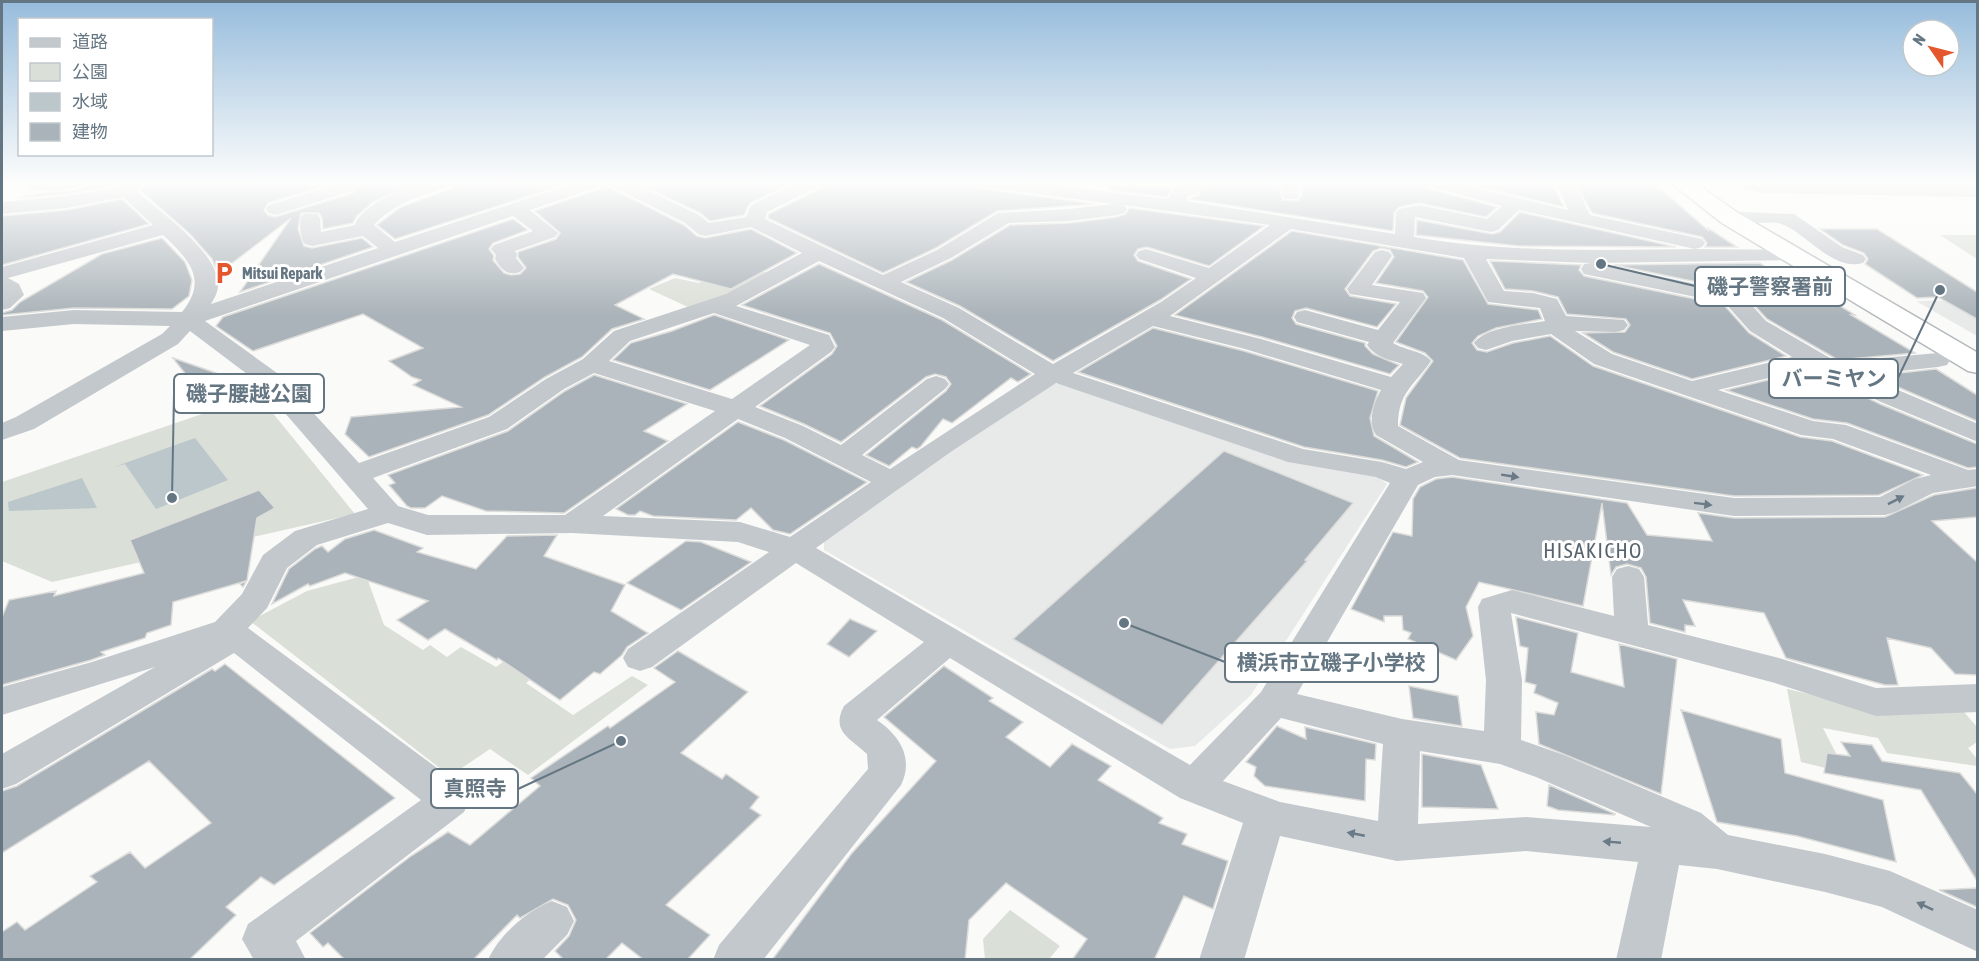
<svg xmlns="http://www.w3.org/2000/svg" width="1979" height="961" font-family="'Asap Condensed','Noto Sans JP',sans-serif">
  <rect width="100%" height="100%" fill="#fafaf8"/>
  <path fill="#e8e9e9" d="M1977 300V336L1916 301Z
    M1063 383 1376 475 1387 484 1251 695 1195 746 1170 749 824 550V542L899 489 948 451 1052 384Z"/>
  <path fill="#dadfd7" d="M1940 235H1977V259Z
    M751 269 772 274 728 296 688 307 649 289 675 278 699 283 721 271Z
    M258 395 355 514 52 582 2 561V482Z
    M366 575 384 625 423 650 430 645 447 657 461 647 496 667 574 611 599 625 526 683 573 715 632 676 648 685 528 775 490 749 450 776 250 621 307 591Z
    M1787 689 1880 711 1958 705 1977 727V742L1968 748 1977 759V766L1887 753 1878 738 1823 728 1846 773 1801 762Z
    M1010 910 1060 946 1049 959H985L983 939Z"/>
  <path fill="#bbc7cb" d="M195 438 228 480 156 509 125 464 114 467Z
    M82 478 97 508 9 511 8 502Z"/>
  <path fill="#aab3b9" stroke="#dcdcda" stroke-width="1.5" d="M105 182H122L121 184 67 194 19 198 42 193 70 191Z
    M145 182H338L268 203 264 210 268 215 275 217 353 193 356 188 353 182H418L373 202 357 216 353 223 323 229 322 218 319 213H301L298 229 304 246 312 248 362 238 373 247 240 292 291 218 218 274 212 259 190 234 142 192 140 190Z
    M457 182H572L395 239 377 225 401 207 453 188Z
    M635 182H795L750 203 744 215 710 221 700 213Z
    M825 182H902L910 184 914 182H973L978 188 1095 204 997 211 936 248 883 273 768 218 769 214 821 188Z
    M1109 182H1137L1136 186 1172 188 1167 197 1109 190Z
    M1201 182H1279L1282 200 1298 201 1302 195 1301 182H1423L1427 188 1497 207 1486 217 1419 203 1399 207 1394 213 1393 231 1189 199 1200 195Z
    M1459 182H1551L1564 207Z
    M1575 182 1654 183 1708 230V228L1737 247H1705L1707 243 1702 237 1592 213Z
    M606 183 610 188 684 225 697 236 705 238 751 229 797 253 731 289 673 274 615 305 644 319 612 329 582 357 545 377 488 415 369 457 345 434 351 417 461 407 413 385 421 380 412 377 389 361 423 348 363 314 253 351 216 326 223 317 513 219 528 230 493 243 489 249 494 256 493 260 504 273 511 275 520 274 526 268 518 257V252L556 239 560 233 535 211 602 188Z
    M122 199 149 224 2 265V216L67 210Z
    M1129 208 1264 226 1209 266 1147 247 1138 249 1134 255 1138 261 1191 279 1160 300 1053 361 960 306 906 282 952 260 1010 225 1069 223 1117 217 1126 214Z
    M1520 212 1676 247 1519 246 1416 235 1417 220 1492 234 1500 232Z
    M1820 229H1877L1977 292V319L1938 297 1917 298 1865 264 1868 259 1864 253 1843 245Z
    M1292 231 1463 260 1488 304 1538 310 1542 319 1496 328 1478 336 1472 343 1477 350 1487 352 1513 343 1550 336 1593 366 1800 437 1832 441 1923 475 1879 495 1734 496 1460 458 1400 425 1406 398 1433 361 1425 353 1396 342 1428 297 1423 291 1376 283 1394 257 1390 250 1381 248 1373 251 1345 289 1350 296 1396 304 1377 327 1306 308 1295 311 1292 318 1296 324 1365 343V346L1373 354 1399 365 1390 374 1262 337 1175 315Z
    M162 238 185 262 192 280 189 296 172 309 74 308 2 315V313L12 310 20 302 102 254Z
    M1490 261 1581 265 1579 270 1584 276 1724 305 1749 333 1786 356 1692 379 1613 352 1583 333 1625 332 1630 325 1626 319 1567 314 1558 297 1533 291 1505 289Z
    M1760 263 1794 286 1806 285 1855 315H1851L1915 353 1838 360 1767 319 1741 291 1614 265Z
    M819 264 942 320 1031 374 1018 382 1011 378 952 423 943 419 921 446 917 449 912 447 889 466 866 455 946 391 951 384 946 377 935 374 926 377 841 442 804 424 760 406 832 354 837 346 830 333 742 305Z
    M714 315 789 340 710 390 613 360 631 343 672 331Z
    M1153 328 1244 351 1378 391 1370 418 1374 436 1418 462 1406 467 1382 460 1304 447 1078 372Z
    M173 358 216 373 238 399 212 408Z
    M1936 369 1977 395V421L1872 376Z
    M1810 370 1880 404 1977 444V467L1968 468 1847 423 1813 419 1726 390Z
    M594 375 687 404 644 431 668 441 564 513 486 511 442 496 425 508H411L407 506 389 485 395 483 388 475 508 431 565 391Z
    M738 422 784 440 867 482 790 534 773 530 751 508 736 520 653 516 640 511 635 515H628L616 509Z
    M1224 451 1353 503 1305 560 1307 561 1162 725 1013 639Z
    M1452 477 1627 503 1647 535 1712 541 1698 513 1734 518 1885 517 1934 495 1977 488V517L1932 521 1977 562V675L1955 674 1931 648 1887 638 1898 685H1885L1786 658 1764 613 1683 600 1695 626 1685 625V632L1650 623 1646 577 1641 568 1627 564 1616 567 1611 575 1602 503 1583 606 1479 582 1466 607 1473 636 1456 660 1408 639 1411 633 1403 630 1402 616H1384V622L1351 609 1393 532 1412 536 1413 499 1420 487 1436 479Z
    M259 490 275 508 257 518 247 580 243 587 240 584 246 581 173 602 171 625 147 633 145 638 101 652 105 655 91 660 2 685V617L9 600 56 591 54 596 144 573 130 540Z
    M374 530 423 548 417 552 476 569 507 536 557 535 544 556 625 585 611 611 648 633 627 647 622 655 600 674 594 672 560 700 498 658 497 660 445 629 428 640 397 620 428 601 345 573 310 586 308 584 272 604 289 569 315 549 322 546 328 552 345 539Z
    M686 541 701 542 751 562 681 610 627 583Z
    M1516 617 1578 633 1571 672 1624 687 1619 644 1677 659 1661 794 1539 744 1536 712 1554 715 1558 703 1534 693 1536 685 1525 682 1528 648 1520 646Z
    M850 619 877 631 849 657 827 644Z
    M678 651 748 692 681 753 722 779 726 774 759 797 750 808 761 815 666 905 710 935 687 960H644L622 943 605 960H564L555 951 569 936 576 920 568 905 553 899 520 918 517 915 473 960H345L328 943 323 947 310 933 411 856 448 832 470 845 540 786 531 778 608 726 610 728 675 682 654 668Z
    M225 664 395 798 274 885 261 877 226 907 236 915 189 960H2V932L17 922 25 930 97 882 90 876 130 852 145 868 211 823 149 761 2 853V791L17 786 212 669 215 671Z
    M944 666 993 698 989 701 1023 722 1006 737 1050 767 1072 744 1111 766 1098 780 1163 818 1159 823 1187 834 1182 844 1228 861 1213 909 1184 896 1154 960H1072L1087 939 1006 883 969 920 965 960H772L852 853 936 761 884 717Z
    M1409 686 1458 696 1462 726 1413 718Z
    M1681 710 1781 739 1785 773 1883 800 1896 862 1797 836 1717 822Z
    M1277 726 1306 739 1305 727 1376 744 1375 760 1366 759 1365 801 1265 786 1254 776 1256 767 1246 762Z
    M1841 742 1872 745 1882 761 1960 773 1977 794V881L1921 790 1824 773 1827 753 1850 756Z
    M1422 754 1481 765 1498 809 1422 807Z
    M1549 785 1615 814 1614 815 1558 810 1547 806Z
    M1977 888V907L1939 890Z"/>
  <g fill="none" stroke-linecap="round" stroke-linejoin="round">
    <g stroke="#b4b9bd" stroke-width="3">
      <path id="highway" d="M1670 182H1694L1738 213 1978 353V373L1968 371 1722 223Z"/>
    </g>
    <path fill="#c3c8cc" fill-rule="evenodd" d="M30 182H85L82 186C67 190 45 193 31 189L28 185Z
      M125 182H143L137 190 140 194C162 213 220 254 218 286 218 292 214 299 211 304L378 248 363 236 312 246 305 244C300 237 298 221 303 214H317L320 218 321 232 355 225C360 206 406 186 426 182 435 180 446 182 455 182L452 186C425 194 394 203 374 225L395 242 578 182H604L601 186 530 210 558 233 555 237 515 251 517 254 516 258 524 268 520 272C507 276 502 270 495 259L496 255 491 249 494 245 533 231 513 216 205 321 277 373 359 463 489 417 546 379 583 359 614 331 726 294 802 253 751 227 705 236 698 234 685 223 611 186 608 182H631L699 215 709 223 746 217 751 205 800 182H823L820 186 767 212 765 219 883 275 937 250 998 213 1069 209 1113 204 984 187 978 186 975 182H1026L1168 199 1174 188 1181 186V182H1199L1200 190 1198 194 1188 196 1186 201 1395 234 1396 213 1399 209 1419 205 1487 219 1502 206 1428 186 1425 182H1451L1568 210 1560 192 1553 182H1572L1578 190 1590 215 1702 239 1705 243 1702 247 1695 249 1796 250 1799 254 1796 258 1789 260 1593 263 1741 293 1766 321 1837 362 1938 353 1947 355 1950 360 1947 365 1938 367 1863 375 1978 424V442L1881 402 1810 368 1718 390 1813 421 1846 425 1968 470 1978 469V486L1933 493 1895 512 1885 515 1734 516 1452 475 1435 477 1418 485 1297 694 1402 719 1484 731 1486 680 1478 607 1482 599 1512 590 1614 616 1612 577 1617 569 1628 566 1639 569 1644 577 1648 625 1779 658 1876 688 1978 684V712L1876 716 1775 683 1511 613 1522 680 1521 740 1564 755 1701 813 1728 835 1825 854 1890 871 1978 910V952L1882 907 1825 892 1717 869 1679 865 1661 960H1616L1638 862 1526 851 1397 861 1280 836 1244 960H1199L1243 823 1180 798 950 658 877 720C900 736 914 758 901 785L763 960H713L719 945 868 769 867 754C852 739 830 732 844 706L924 642 796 563 652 667 640 671 628 667 623 658 628 649 769 552 738 542 572 533 427 535 388 523 317 545 287 568 267 608 248 628 464 788 470 800 464 812 296 941 306 960H254L242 939 248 924 421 800 234 653 16 784 2 789V754L155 667 2 715V687L92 662 215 622 242 594 263 555 295 531 368 509 259 383 190 331 178 344 34 429 2 440V423L16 417 162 334 170 326 74 324 2 331V317L74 310 182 312C209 279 188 259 163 235L8 278 19 284 24 295 10 308 2 310V267L153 225 123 197 67 208 2 214V202L67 196 122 186ZM1124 205 1270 225 1209 268 1146 249 1139 251 1136 255 1139 259 1196 278 1161 302 1053 364 959 308 901 282 951 258 1009 223 1069 221 1117 215 1124 213 1127 209ZM1519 210 1695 249C1601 250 1507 253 1414 237L1415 217 1491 232 1498 230ZM1291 229 1464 258 1488 302 1540 308 1545 321C1527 324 1485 327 1474 343L1478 348 1486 350 1512 341 1551 334 1594 364 1801 435 1833 439 1931 475 1915 479 1880 497 1734 498 1459 460 1398 426C1398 392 1414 386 1431 361 1424 351 1404 350 1393 343L1426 298 1423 293 1372 285 1392 256 1389 252 1382 250 1375 252 1347 289 1350 294 1400 302 1378 330 1305 310 1297 312 1294 317 1297 322 1369 342 1367 345C1375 357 1390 360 1403 364L1391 377 1261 339 1170 316ZM1486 259 1591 263 1584 264 1581 269 1584 274 1725 303 1750 331 1792 357 1692 381 1612 354 1575 331 1616 332 1624 330 1628 325 1624 320 1566 316 1557 299 1533 293 1504 291ZM819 261 943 318 1035 374 890 469 862 455 945 389 949 384 945 379 936 376 927 379 841 445 803 426 755 407 831 352 835 347 829 335 736 306ZM714 313 810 345 732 399 609 361 630 341ZM1153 326 1245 349 1381 390C1374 402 1367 422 1376 435L1423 462 1406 469 1382 462 1303 449 1073 373ZM594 373 715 411 565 515H428L398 506 373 478 507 429 564 389ZM1056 383 1288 462 1376 477 1390 483 1261 692 1190 765 816 548 952 451ZM738 419 785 438 871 482 790 537 740 522 603 516ZM1281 718 1383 744 1378 821 1280 802 1223 781ZM1420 751 1500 764 1536 777 1651 827 1526 817 1418 824Z
      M344 182 352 183 354 187 352 191 276 215 269 213 266 209 269 205Z
      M1281 182H1299L1300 195 1298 199H1284L1282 195Z
      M1734 182 1978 185V197L1762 193 1737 186Z
      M1739 212 1794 214 1842 247 1863 255 1866 259 1863 263C1833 271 1809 236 1784 225 1772 219 1747 226 1732 222L1729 218 1732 214Z
      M552 901 567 907 574 921 567 935 542 960H488C499 935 527 911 552 901Z"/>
    <use href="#highway" fill="#fff" fill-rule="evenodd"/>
  </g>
  <defs><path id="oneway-solid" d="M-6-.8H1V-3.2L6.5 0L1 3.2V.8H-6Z" transform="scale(1.5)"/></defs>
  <g fill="#6a7a87">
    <use href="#oneway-solid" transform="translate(1510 476) rotate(9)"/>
    <use href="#oneway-solid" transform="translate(1896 500) rotate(-27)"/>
    <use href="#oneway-solid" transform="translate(1703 504) rotate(7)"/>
    <use href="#oneway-solid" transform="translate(1356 834) rotate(-169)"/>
    <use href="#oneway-solid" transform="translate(1612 842) rotate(-175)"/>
    <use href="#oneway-solid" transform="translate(1925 906) rotate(-155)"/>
  </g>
  <linearGradient id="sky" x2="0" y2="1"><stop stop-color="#96bcdc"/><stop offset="0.58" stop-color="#fdfdfc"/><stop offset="1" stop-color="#fdfdfc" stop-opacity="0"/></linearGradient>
  <rect width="1979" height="316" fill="url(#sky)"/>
  <defs>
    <g id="parking-bare" transform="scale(1.8)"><path d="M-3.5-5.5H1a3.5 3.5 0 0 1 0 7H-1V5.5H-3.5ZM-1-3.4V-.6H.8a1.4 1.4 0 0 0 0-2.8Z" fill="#e4572e" stroke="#fff" stroke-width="2.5" paint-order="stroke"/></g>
  </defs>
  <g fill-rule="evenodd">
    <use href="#parking-bare" x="224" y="273"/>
  </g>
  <g text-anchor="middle" stroke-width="6" stroke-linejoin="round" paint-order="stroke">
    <g font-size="16" font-weight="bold" fill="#657683" stroke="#fff" text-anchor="start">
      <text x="242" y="279">Mitsui Repark</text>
    </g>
    <g font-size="21" letter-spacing="1.5" fill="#57646e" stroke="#fff">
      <text x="1593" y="558">HISAKICHO</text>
    </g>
  </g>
  <path fill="none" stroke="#657683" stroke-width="2" d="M1601 264L1695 286M1940 290L1898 378M172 498L174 394M1124 623L1225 662M621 741L518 789"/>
  <g fill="#657683" stroke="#fff" stroke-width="2">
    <circle cx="1601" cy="264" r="6"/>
    <circle cx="1940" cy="290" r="6"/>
    <circle cx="172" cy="498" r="6"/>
    <circle cx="1124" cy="623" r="6"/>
    <circle cx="621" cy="741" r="6"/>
  </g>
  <g fill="#fff" stroke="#657683" stroke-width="2">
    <rect x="1695" y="267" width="150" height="39" rx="6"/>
    <rect x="1769" y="359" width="129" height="39" rx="6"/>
    <rect x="174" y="374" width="150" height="39" rx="6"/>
    <rect x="1225" y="643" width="213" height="39" rx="6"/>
    <rect x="431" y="769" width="87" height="39" rx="6"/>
  </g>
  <g font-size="21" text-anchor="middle" font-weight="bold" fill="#657683">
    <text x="1770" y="294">磯子警察署前</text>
    <text x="1834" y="386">バーミヤン</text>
    <text x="249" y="401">磯子腰越公園</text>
    <text x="1331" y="670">横浜市立磯子小学校</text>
    <text x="475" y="796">真照寺</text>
  </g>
  <rect width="1979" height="961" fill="none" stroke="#657683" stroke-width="6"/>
  <rect x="18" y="18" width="195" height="138" fill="#ffffff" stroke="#c1c8cd" stroke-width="1.5"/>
  <rect x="30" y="38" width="30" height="9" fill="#c3c8cc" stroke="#c1c8cd" stroke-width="1.5"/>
  <text x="72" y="48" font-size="18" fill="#657683">道路</text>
  <rect x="30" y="63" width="30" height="18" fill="#dadfd7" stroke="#c1c8cd" stroke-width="1.5"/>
  <text x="72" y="78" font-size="18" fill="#657683">公園</text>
  <rect x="30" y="93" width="30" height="18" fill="#bbc7cb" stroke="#c1c8cd" stroke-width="1.5"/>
  <text x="72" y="108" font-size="18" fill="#657683">水域</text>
  <rect x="30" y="123" width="30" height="18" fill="#aab3b9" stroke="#c1c8cd" stroke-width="1.5"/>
  <text x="72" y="138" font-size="18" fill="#657683">建物</text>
  <g transform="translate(1931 48) rotate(305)"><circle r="28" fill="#ffffff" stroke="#c1c8cd" stroke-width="1.5"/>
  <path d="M0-4.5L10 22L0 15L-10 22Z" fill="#e4572e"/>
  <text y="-9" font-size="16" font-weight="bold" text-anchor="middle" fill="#657683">N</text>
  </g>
</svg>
